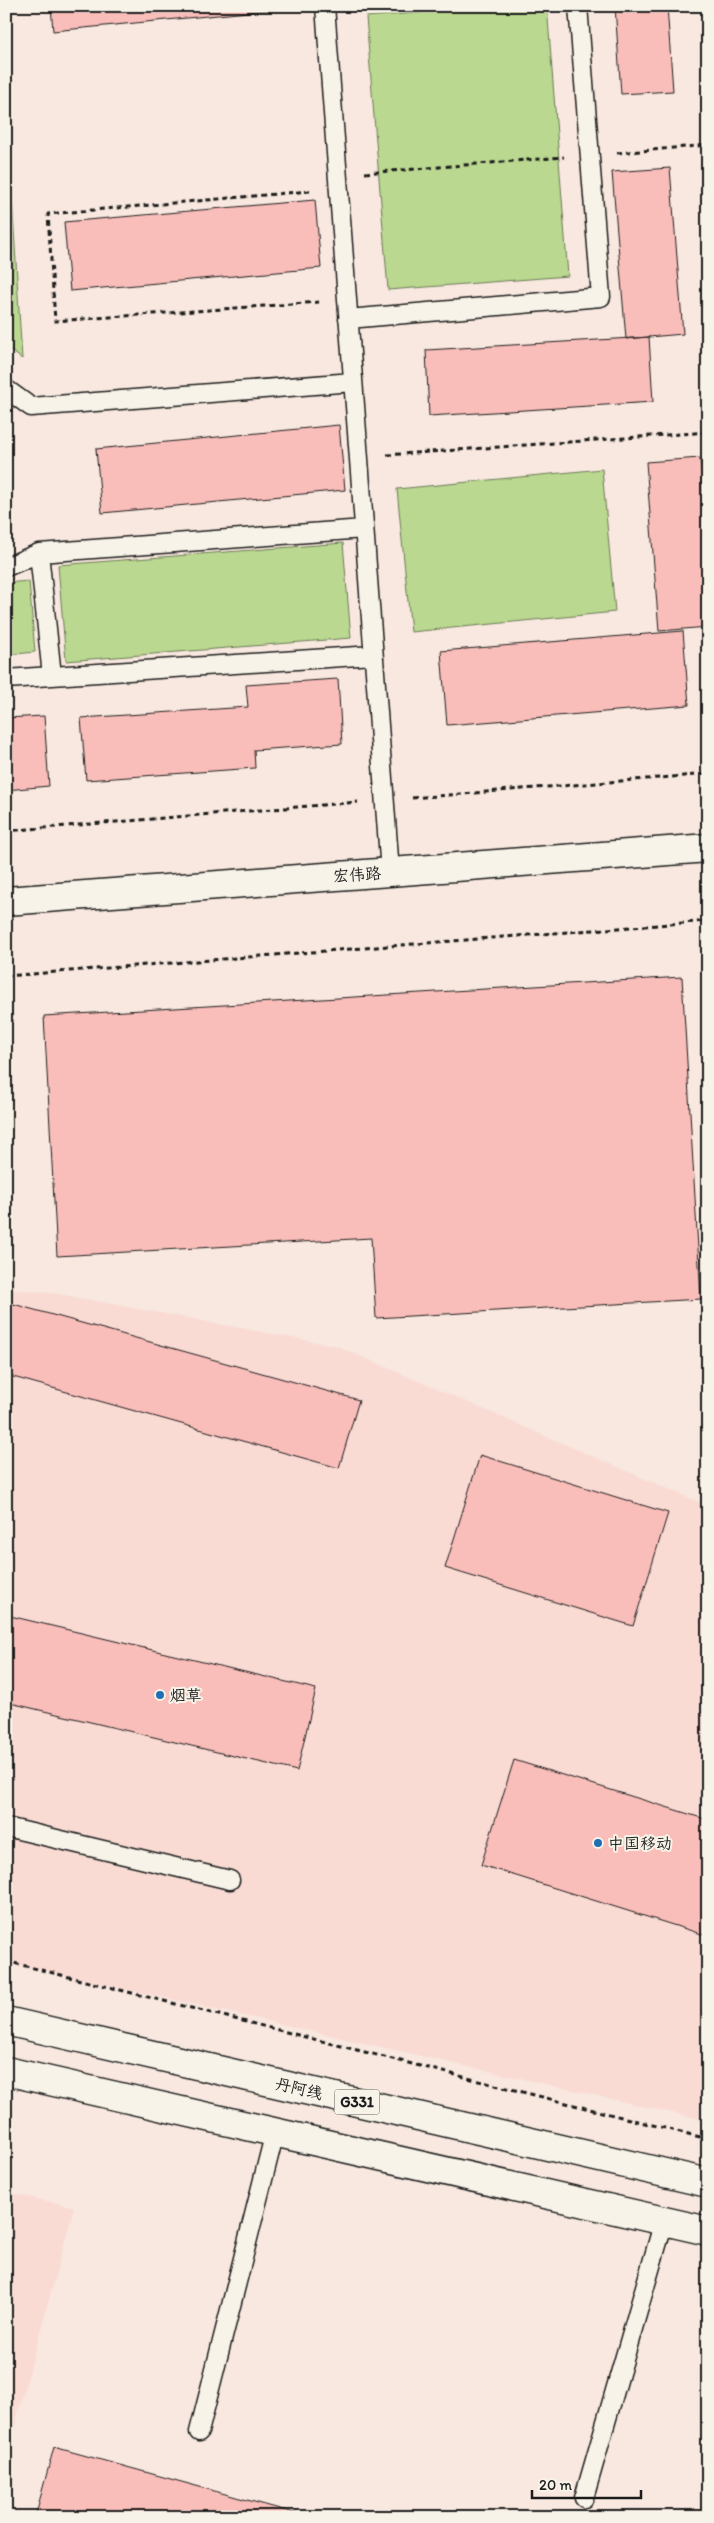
<svg xmlns="http://www.w3.org/2000/svg" width="714" height="2523" font-family="Itim,'LXGW WenKai TC',sans-serif">
  <rect width="100%" height="100%" fill="#f8e8df"/>
  <filter id="ink" filterUnits="userSpaceOnUse"><feTurbulence type="fractalNoise" baseFrequency=".02" numOctaves="2"/><feDisplacementMap in="SourceGraphic" scale="10" xChannelSelector="R" yChannelSelector="G"/><feConvolveMatrix kernelMatrix="1 2 1 2 8 2 1 2 1" color-interpolation-filters="sRGB"/></filter>
  <g filter="url(#ink)">
    <path fill="#f9dbd4" d="M6 1289 53 1293 337 1346 708 1506V2121L6 1962Z
      M6 2192 74 2207 6 2458Z"/>
    <path fill="#bad890" stroke="#6b7a56" d="M502 6H547L568 276 388 290 366 17Z
      M6 149H9L22 359 6 347Z
      M602 469 615 612 411 632 397 489Z
      M343 543 351 638 66 661 58 565Z
      M29 581 35 652 6 655V583Z"/>
    <path fill="#fabeba" stroke="#1c1c1c" d="M51 6H300V7L53 31Z
      M615 6H667L673 91 621 94Z
      M670 168 683 334 626 339 612 172Z
      M315 200 321 268 70 291 64 222Z
      M649 337 653 402 429 416 426 350Z
      M339 425 345 490 102 513 96 449Z
      M700 458 708 559V627L659 631 646 462Z
      M683 631 689 705 447 725 441 651Z
      M338 679 342 744 254 750 255 768 86 780 81 718 248 707 246 685Z
      M44 716 49 786 6 790V718Z
      M682 977 701 1299 376 1318 371 1238 57 1256 44 1016Z
      M6 1302 359 1400 339 1468 6 1375Z
      M480 1455 668 1513 633 1626 445 1568Z
      M6 1615 316 1689 297 1771 6 1702Z
      M514 1760 708 1820V1936L481 1865Z
      M54 2447 309 2517H35Z"/>
    <g fill="none" stroke-linecap="round" stroke-linejoin="round">
      <g stroke="#1c1c1c" stroke-width="21">
        <path id="lane" d="M325 6 390 872
          M348 319 601 297 578 6
          M6 389 31 407 353 382
          M39 553 52 676
          M6 567 39 553 364 529
          M6 679 373 655
          M6 1827 230 1880
          M199 2432 275 2132
          M584 2498 664 2221"/>
      </g>
      <g stroke="#1c1c1c" stroke-width="31">
        <path id="secondary" d="M6 901 708 848"/>
      </g>
      <g stroke="#1c1c1c" stroke-width="31">
        <path id="highway" d="M6 2021 708 2183
          M6 2071 708 2231"/>
      </g>
      <path stroke="#1c1c1c" stroke-width="3" stroke-dasharray="5 4" stroke-linecap="butt" d="M617 153 708 145
        M365 173 564 157
        M310 191 48 214 55 321 320 302
        M387 455 708 432
        M412 798 708 774
        M6 831 358 802
        M6 976 708 921
        M6 1961 708 2139"/>
      <use href="#lane" stroke="#f7f3e8" stroke-width="18"/>
      <use href="#secondary" stroke="#f7f3e8" stroke-width="28"/>
      <use href="#highway" stroke="#f7f3e8" stroke-width="28"/>
    </g>
  </g>
  <g fill="#1f6fb2" stroke="#f7f3e8" stroke-width="2">
    <circle cx="160" cy="1695" r="5"/>
    <circle cx="598" cy="1843" r="5"/>
  </g>
  <g text-anchor="middle" stroke-width="4" stroke-linejoin="round" paint-order="stroke">
    <rect fill="#f7f3e8" stroke="#5e5c59" stroke-width="1" x="334.5" y="2089.5" width="45" height="25" rx="4"/>
    <g font-size="15" font-weight="bold" fill="#1c1c1c">
      <text x="357" y="2107">G331</text>
    </g>
    <g font-size="16" fill="#1c1c1c" stroke="#f7f3e8">
      <text transform="translate(357 874) rotate(-4)" y="6">宏伟路</text>
      <text transform="translate(299 2088) rotate(13)" y="6">丹阿线</text>
    </g>
    <g font-size="16" fill="#1c1c1c" stroke="#f7f3e8" text-anchor="start">
      <text x="170" y="1701">烟草</text>
      <text x="608" y="1849">中国移动</text>
    </g>
  </g>
  <rect width="714" height="2523" fill="none" stroke="#f7f3e8" stroke-width="25"/>
  <rect x="12" y="12" width="689" height="2498" fill="none" stroke="#1c1c1c" stroke-width="2" filter="url(#ink)"/>
  <path d="M532 2490v8h109v-8" fill="none" stroke="#1c1c1c" stroke-width="2.5"/>
  <text x="539" y="2490" font-size="15" fill="#1c1c1c" stroke="#f7f3e8" stroke-width="4" paint-order="stroke">20 m</text>
</svg>
